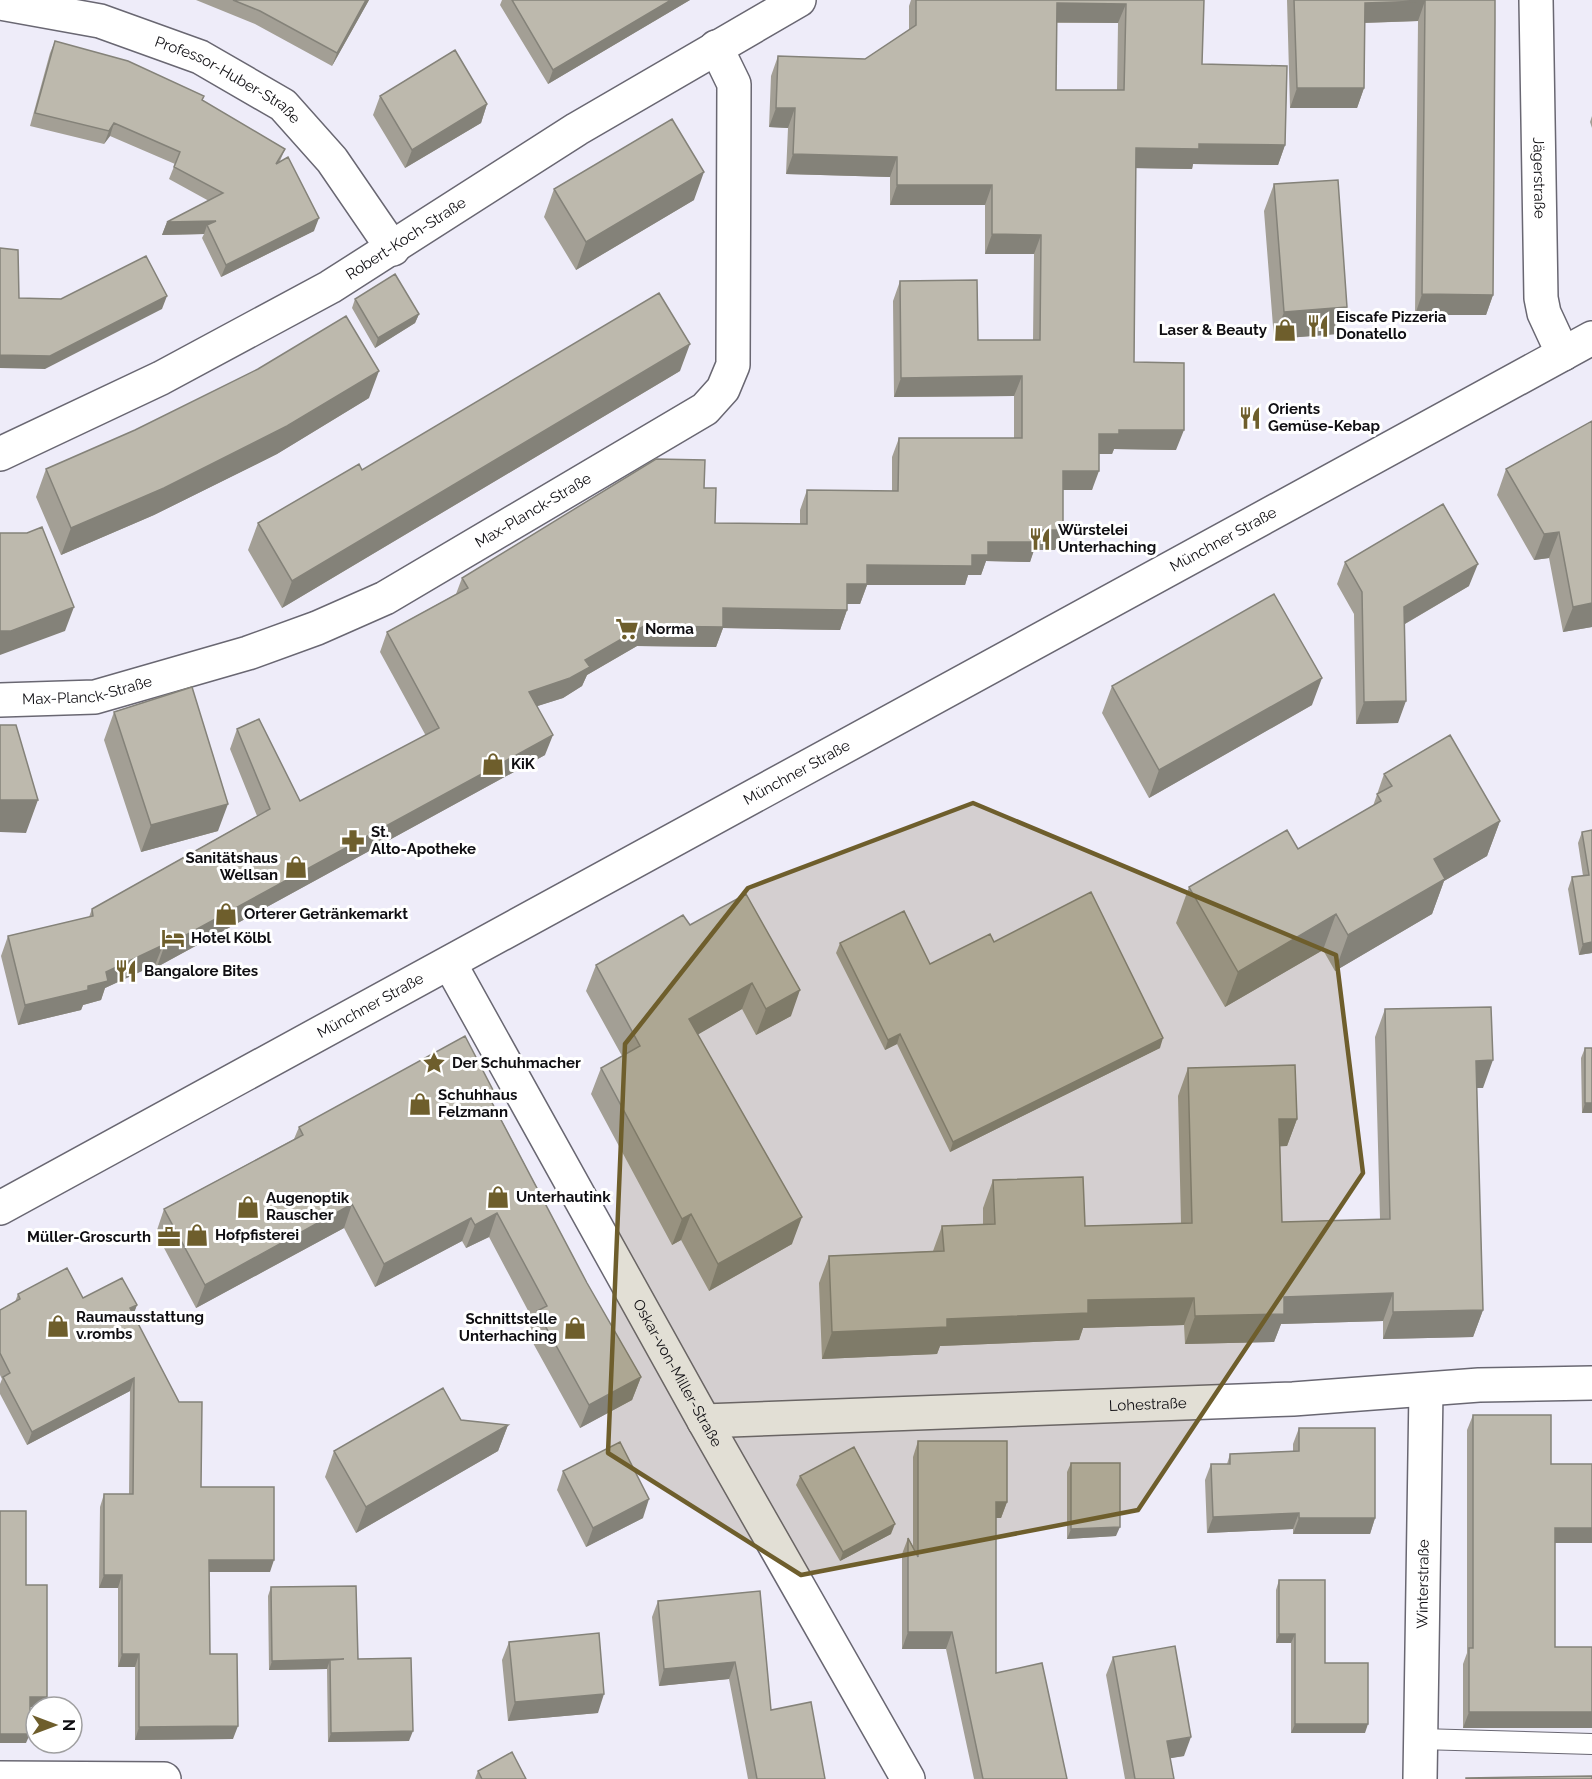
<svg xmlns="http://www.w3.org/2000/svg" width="1592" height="1779" font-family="Raleway,sans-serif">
  <rect width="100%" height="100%" fill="#eeecf9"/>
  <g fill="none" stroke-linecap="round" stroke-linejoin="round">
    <g stroke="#696772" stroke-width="22">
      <path id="lane" d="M1420 1739 1592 1744"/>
    </g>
    <g stroke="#696772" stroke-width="36">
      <g id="street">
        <path id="s1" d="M1536 0 1541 298 1544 313 1563 354"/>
        <path id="s2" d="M0 3 100 21 200 57 283 105 332 160 393 249"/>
        <path id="s3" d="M0 454 161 378 330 287 577 129 799 0"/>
        <path id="s4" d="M0 700 95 697 248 653 317 628 385 598 705 409 723 389 733 365 734 84 716 47"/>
        <path id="s5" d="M450 964 704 1421 908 1779"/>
        <path id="s6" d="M704 1421 1293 1399 1479 1385 1592 1383"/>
        <path d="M0 1778 164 1779"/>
        <path id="s7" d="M1420 1779 1426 1390"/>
      </g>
    </g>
    <g stroke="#696772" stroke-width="36">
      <g id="secondary">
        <path id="s8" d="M0 1208 1592 338"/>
      </g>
    </g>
    <use href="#lane" stroke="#fff" stroke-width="20"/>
    <use href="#street" stroke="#fff" stroke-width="33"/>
    <use href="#secondary" stroke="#fff" stroke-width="33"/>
  </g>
  <path fill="#a39f95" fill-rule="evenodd" d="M196 0H369L332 66 255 24Z
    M502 0H690L548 84 500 5Z
    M911 0H1204L1202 64 1285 145 1278 165 1193 164 1192 169 1136 168 1134 362 1176 450 1114 449 1112 454H1099L1092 490H1063L1055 550H1034L1030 562 986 561 981 575H968L965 585H867L860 604H847V610L840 630 723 628 716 647 637 646 587 675 582 686 563 698 537 706 545 755 157 967 155 965 105 988 101 1000 83 1005 81 1010 18 1025 1 956 8 936 89 917 92 909 257 816 230 749 237 729 300 801 426 736 380 652 387 632 456 594 462 578 704 488 715 523 800 524V510L807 490 892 491V457L899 438H1014V396L894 397 893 301 900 281 978 340H1033L1034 254H985V205H890V177L786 174 788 128 769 127 771 76 778 56 865 59 909 30V6ZM1056 23H1118L1117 90H1056Z
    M1287 0H1495L1493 295 1486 315H1415L1418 21 1365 23 1364 88 1357 108H1290Z
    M55 41 202 101 285 149 280 161 314 231 221 277 202 238 204 234 162 235 167 222 209 201 169 179 175 164 110 136 104 144 30 126 50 53Z
    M380 96 487 104 481 123 405 168 373 115Z
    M1592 116V128L1590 122Z
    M1274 184 1337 334 1274 339 1264 211Z
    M554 189 694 200 576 270 544 217Z
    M355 299 419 314 415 323 375 348 352 308Z
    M680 371 282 608 248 550 258 523 362 470Z
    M369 398 277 454 154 515 61 555 36 497 46 469Z
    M1592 421V627L1563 632 1549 558 1534 560 1497 495 1506 469Z
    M1345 562 1469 586 1405 624 1398 723 1356 724 1354 614 1337 584Z
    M1112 686 1312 705 1149 798 1102 713Z
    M114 712 218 831 141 852 104 740Z
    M1384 774 1500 821 1487 856 1444 881 1432 914 1335 971 1323 950 1225 1007 1176 923 1189 887 1298 849 1373 806Z
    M1592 830V953L1579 955 1568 889 1572 877 1583 876 1578 843 1582 832Z
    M690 925 791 1016 756 1035 742 1009 698 1034 792 1244 709 1291 681 1240 672 1245 591 1094 601 1068 622 1056 586 991 596 965Z
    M994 942 1160 1048 950 1152 897 1044 885 1050 836 953 840 943 930 964Z
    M1385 1009 1483 1088H1477L1483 1310 1473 1337 1383 1339V1321L1281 1324 1274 1342 1185 1344 1184 1325 1083 1328 1079 1340 940 1346 937 1354 822 1359 819 1283 829 1256 933 1251 942 1226 983 1224V1208L993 1180 1085 1226 1181 1223 1178 1096 1188 1068 1297 1119 1287 1146H1280L1282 1222 1380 1219 1375 1037Z
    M1585 1048 1592 1113H1582L1581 1058Z
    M492 1102 587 1283 641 1377 632 1400 580 1428 528 1334 533 1320 489 1237 466 1248 462 1241 375 1287 344 1228 196 1308 156 1233 164 1209 294 1139 299 1127Z
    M18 1294 83 1298 137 1305 133 1314 201 1487 270 1572H209L210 1654 233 1739 135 1740V1667H118V1588H99L100 1507 104 1494H129L130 1391 27 1445 0 1394V1384L2 1379 0 1375V1310L15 1302Z
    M1473 1415 1551 1464 1592 1543H1555V1647L1592 1728H1463V1664L1467 1653V1430Z
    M461 1420 508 1425 498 1451 356 1533 325 1477 334 1451Z
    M1299 1428 1375 1518 1370 1534H1293V1529L1207 1533 1205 1480 1211 1464H1227L1230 1454 1293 1451V1444Z
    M918 1441 1007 1502 1001 1518H996V1673L1067 1779H974L946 1649H902V1554L908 1538 913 1546V1457Z
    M1071 1463 1116 1536 1067 1539V1472Z
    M563 1471 643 1518 586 1547 557 1490Z
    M800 1476 891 1534 840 1561 796 1485Z
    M1279 1580 1325 1663 1365 1733H1291V1643H1276V1590Z
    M271 1587 358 1659 409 1741 328 1742 327 1669 269 1670 268 1596Z
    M760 1591 771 1710 825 1779H748L729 1679 659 1686 652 1617 658 1601Z
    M509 1642 598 1713 508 1721 502 1660Z
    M1113 1657 1184 1756 1170 1758 1174 1779H1125L1106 1675Z
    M478 1771 526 1779H475Z"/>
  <path fill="#848279" d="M366 0H369L332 66 337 53Z
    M671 0H690L548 84 553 70Z
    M1425 1 1418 21 1358 23 1365 3Z
    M1057 3 1126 4 1118 23 1049 22Z
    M1297 88H1364L1357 108H1290Z
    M487 104 481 123 405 168 412 150Z
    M776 108H795L788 128 769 127Z
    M114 123 110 136 104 144 109 131Z
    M1199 144 1285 145 1278 165 1193 164 1192 169 1129 168 1136 148Z
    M793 154 897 157 890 177 786 174Z
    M704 172 694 200 576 270 586 242Z
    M897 185H992L985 205H890Z
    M319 218 314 231 221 277 226 265Z
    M216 221 207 225 204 234 162 235 167 222Z
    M992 234 1041 235 1034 254H985Z
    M1422 294 1493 295 1486 315H1415Z
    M167 296 162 309 45 369 0 368V355Z
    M1347 307 1337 334 1274 339 1284 312Z
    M419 314 415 323 375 348 378 338Z
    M690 344 680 371 282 608 292 581Z
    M379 371 369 398 277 454 154 515 61 555 71 528Z
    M1022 376 1014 396 894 397 901 378Z
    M1119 430H1184L1176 450 1114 449 1112 454H1092L1099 434Z
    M1063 471H1099L1092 490H1055Z
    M1037 530H1063L1055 550H1034L1030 562 986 561 981 575H968L965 585H867L860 604H840L847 584 867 565 972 555 988 542Z
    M1559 532 1549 558 1534 560 1544 534Z
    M1478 564 1469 586 1396 629 1404 607Z
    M1592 603V627L1563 632 1573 607Z
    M74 607 65 631 0 655V631Z
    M723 608 847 610 840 630 723 628 716 647 637 646 587 675 582 686 563 698 522 711 529 692 644 626Z
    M1322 678 1312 705 1149 798 1159 770Z
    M1406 701 1398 723 1356 724 1364 702Z
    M553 735 545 755 157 967 164 947Z
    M0 800H38L26 833 0 832Z
    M228 804 218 831 141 852 151 825Z
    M1500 821 1487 856 1444 881 1432 914 1335 971 1348 935 1434 859Z
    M1336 914 1323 950 1225 1007 1238 972Z
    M1592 942V953L1579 955 1583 944Z
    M163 945 155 965 105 988 101 1000 83 1005 81 1010 18 1025 25 1005 88 986 106 972Z
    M752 983 742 1009 680 1045 689 1019Z
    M800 990 791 1016 756 1035 766 1009Z
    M900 1034 897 1044 885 1050 888 1040Z
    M1163 1038 1160 1048 950 1152 953 1142Z
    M1493 1060 1483 1088H1466L1476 1061Z
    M495 1094 487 1117 489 1097Z
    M1585 1103H1592V1113H1582Z
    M1279 1119H1297L1287 1146 1269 1147Z
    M352 1204 344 1228 196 1308 205 1285Z
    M497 1213 489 1237 466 1248 475 1225Z
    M691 1214 681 1240 672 1245 682 1219Z
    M802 1217 792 1244 709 1291 718 1264Z
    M471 1218 462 1241 375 1287 384 1264Z
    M1393 1293 1383 1321 1281 1324 1274 1342 1185 1344 1195 1316 1284 1297Z
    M1194 1298 1184 1325 1083 1328 1079 1340 940 1346 937 1354 822 1359 832 1332 947 1319 1088 1300Z
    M137 1305 132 1318 130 1308Z
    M1483 1310 1473 1337 1383 1339 1393 1312Z
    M641 1377 632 1400 580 1428 589 1405Z
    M134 1378 130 1391 27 1445 32 1432Z
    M508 1425 498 1451 356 1533 366 1507Z
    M649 1499 643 1518 586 1547 593 1528Z
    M996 1502H1007L1001 1518H991Z
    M1299 1513 1293 1529 1207 1533 1213 1517Z
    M1299 1518H1375L1370 1534H1293Z
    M895 1524 891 1534 840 1561 843 1552Z
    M1120 1527 1116 1536 1067 1539 1071 1529Z
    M1555 1528H1592V1543H1549Z
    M209 1560H274L270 1572H204Z
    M104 1575H122L118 1588H99Z
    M908 1632H952L946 1649H902Z
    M1279 1634H1295L1291 1643H1276Z
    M122 1654H139L135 1667H118Z
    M344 1659 330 1660 327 1669 269 1670 272 1661Z
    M735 1662 729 1679 659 1686 664 1669Z
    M604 1694 598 1713 508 1721 515 1702Z
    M30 1697H47L43 1707H26Z
    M1469 1712H1592V1728H1463Z
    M1295 1724H1368L1365 1733H1291Z
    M238 1726 233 1739 135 1740 139 1727Z
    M413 1731 409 1741 328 1742 331 1733Z
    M0 1734H30L26 1743H0Z
    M1191 1737 1184 1756 1160 1760 1167 1741Z"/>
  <path fill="#bdb9ad" stroke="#848279" stroke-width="1.5" fill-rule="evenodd" d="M233 0H366L337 53 260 11Z
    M512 0H671L553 70Z
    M916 0H1204L1202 64 1287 66 1285 145 1199 144V149L1136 148 1134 362 1184 363V430H1119V434H1099V471H1063V530H1037V542H988V555H972V566L867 565V584H847V610L723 608V627L644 626 585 660 590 667 570 678 529 692 553 735 164 947 163 945 106 972 108 981 88 986V990L25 1005 8 936 93 916 92 909 270 809 237 729 259 719 300 801 439 728 387 632 468 588 462 578 656 459 705 460 704 488H716L715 523 807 524V490L898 491 899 438H1022V376L901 378 900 281 977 280 978 340H1040L1041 235 992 234V185H897V157L793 154 795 108H776L778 56 865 59 916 25ZM1057 3 1126 4 1124 90H1056Z
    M1294 0H1495V22L1493 295 1422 294 1425 1 1365 3 1364 88H1297Z
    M55 41 128 61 204 96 202 100 285 149 276 164 288 157 319 218 226 265 207 225 216 221 167 222 223 193 174 167 180 152 114 123 109 131 35 113Z
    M455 50 487 104 412 150 380 96Z
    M672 119 704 172 586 242 554 189Z
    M1338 180 1347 307 1284 312 1274 184Z
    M0 248 18 250 19 298 61 299 146 256 167 296 50 356 0 355Z
    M395 274 419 314 378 338 355 299Z
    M659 293 690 344 292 581 258 523 359 464 362 470Z
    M346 316 379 371 287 426 164 488 71 528 46 469 135 430 258 369Z
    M1592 421V603L1573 607 1559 532 1544 534 1506 469Z
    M1443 504 1478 564 1404 607 1406 701 1364 702 1362 592 1345 562Z
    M42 527 74 607 11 631H0V533H27Z
    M1274 594 1322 678 1159 770 1112 686Z
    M192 687 228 804 151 825 114 712Z
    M0 725H16L38 800H0Z
    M1450 735 1500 821 1434 859 1445 879 1348 935 1336 914 1238 972 1189 887 1287 830 1298 849 1381 801 1377 794 1392 786 1384 774Z
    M1592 830V942L1583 944 1572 877 1589 875 1582 832Z
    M1091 892 1163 1038 953 1142 900 1034 888 1040 840 943 904 911 930 964 990 934 994 942Z
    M746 894 800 990 766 1009 752 983 689 1019 802 1217 718 1264 691 1214 682 1219 601 1068 640 1046 596 965 683 915 690 925Z
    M1491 1007 1493 1060 1476 1061 1483 1310 1393 1312V1293L1284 1297V1314L1195 1316 1194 1298 1088 1300V1313L947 1319V1327L832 1332 829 1256 944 1251 942 1226 995 1224 993 1180 1083 1177 1085 1226 1192 1223 1188 1068 1295 1065 1297 1119H1279L1282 1222 1390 1219 1385 1009Z
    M465 1036 495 1094 489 1097 587 1283 641 1377 589 1405 537 1311 547 1306 497 1213 475 1225 471 1218 384 1264 352 1204 205 1285 164 1209 303 1135 299 1127Z
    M1585 1048H1592V1103H1585Z
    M67 1268 83 1298 122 1278 137 1305 130 1308 179 1402H202L201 1487H274V1560H209L210 1654H237L238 1726 139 1727V1654H122V1575H104V1494H133L134 1378 32 1432 3 1377 10 1373 0 1353V1310L20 1299 18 1294Z
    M443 1388 461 1420 508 1425 366 1507 334 1451Z
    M1473 1415H1551V1464H1592V1528H1555V1647H1592V1712H1469V1648H1473Z
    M1299 1428H1375V1518H1299V1513L1213 1517 1211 1464H1230V1454L1299 1451Z
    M918 1441H1007V1502H996V1673L1042 1663 1067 1779H983L952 1632H908V1538L918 1557Z
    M620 1442 649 1499 593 1528 563 1471Z
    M854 1447 895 1524 843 1552 800 1476Z
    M1071 1463H1120V1527L1071 1529Z
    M0 1511H26V1585H47V1697H30V1734H0Z
    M1279 1580H1325V1663H1368V1724H1295V1634H1279Z
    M356 1586 358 1659 411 1658 413 1731 331 1733 330 1660 344 1659 272 1661 271 1587Z
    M760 1591 771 1710 811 1702 825 1779H757L735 1662 664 1669 658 1601Z
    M599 1633 604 1694 515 1702 509 1642Z
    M1175 1646 1191 1737 1167 1741 1174 1779H1135L1113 1657Z
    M512 1752 526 1779H482L478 1771Z
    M1592 1776V1779H1466V1778Z"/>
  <path fill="#6e5e2c" fill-opacity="0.2" stroke="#6e5e2c" stroke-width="4.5" stroke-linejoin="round" d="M973 803 1336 955 1363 1173 1138 1510 801 1575 608 1453 625 1044 748 888Z"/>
  <defs>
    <g id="restaurant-bare" transform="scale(1.8)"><path d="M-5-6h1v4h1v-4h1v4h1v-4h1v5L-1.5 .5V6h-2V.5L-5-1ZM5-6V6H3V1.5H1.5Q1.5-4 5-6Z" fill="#6e5e2c" stroke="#fff" stroke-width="2.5" paint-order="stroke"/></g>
    <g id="shop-bare" transform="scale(1.8)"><path d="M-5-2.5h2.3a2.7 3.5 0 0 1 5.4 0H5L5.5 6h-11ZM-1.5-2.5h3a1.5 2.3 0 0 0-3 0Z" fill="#6e5e2c" stroke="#fff" stroke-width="2.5" paint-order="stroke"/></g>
    <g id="supermarket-bare" transform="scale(1.8)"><path d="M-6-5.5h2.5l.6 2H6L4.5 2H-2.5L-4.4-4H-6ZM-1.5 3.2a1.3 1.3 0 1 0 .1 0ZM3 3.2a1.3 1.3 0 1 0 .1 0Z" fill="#6e5e2c" stroke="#fff" stroke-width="2.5" paint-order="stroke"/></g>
    <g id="pharmacy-bare" transform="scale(1.8)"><path d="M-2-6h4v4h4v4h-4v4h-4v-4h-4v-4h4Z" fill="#6e5e2c" stroke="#fff" stroke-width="2.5" paint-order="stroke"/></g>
    <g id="hotel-bare" transform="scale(1.8)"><path d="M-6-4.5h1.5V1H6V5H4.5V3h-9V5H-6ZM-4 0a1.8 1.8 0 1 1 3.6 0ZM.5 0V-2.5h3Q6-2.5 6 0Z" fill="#6e5e2c" stroke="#fff" stroke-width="2.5" paint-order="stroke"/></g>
    <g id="sight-bare" transform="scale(1.8)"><path d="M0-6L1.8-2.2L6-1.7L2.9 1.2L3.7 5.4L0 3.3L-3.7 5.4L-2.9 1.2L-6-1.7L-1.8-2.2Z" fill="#6e5e2c" stroke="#fff" stroke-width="2.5" paint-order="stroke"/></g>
    <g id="office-bare" transform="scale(1.8)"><path d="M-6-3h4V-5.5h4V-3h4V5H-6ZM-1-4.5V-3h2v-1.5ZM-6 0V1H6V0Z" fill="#6e5e2c" stroke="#fff" stroke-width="2.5" paint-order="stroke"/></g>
  </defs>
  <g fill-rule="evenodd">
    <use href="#restaurant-bare" x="1318" y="326"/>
    <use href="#shop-bare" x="1285" y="330"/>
    <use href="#restaurant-bare" x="1250" y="418"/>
    <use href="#restaurant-bare" x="1040" y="539"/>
    <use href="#supermarket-bare" x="627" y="629"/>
    <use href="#shop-bare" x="493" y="764"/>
    <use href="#pharmacy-bare" x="353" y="841"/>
    <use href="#shop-bare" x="296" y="867"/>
    <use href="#shop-bare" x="226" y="914"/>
    <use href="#hotel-bare" x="173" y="938"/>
    <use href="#restaurant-bare" x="126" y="971"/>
    <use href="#sight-bare" x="434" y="1063"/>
    <use href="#shop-bare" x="420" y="1104"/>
    <use href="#shop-bare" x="498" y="1197"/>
    <use href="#shop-bare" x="248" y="1207"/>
    <use href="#shop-bare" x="197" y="1235"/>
    <use href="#office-bare" x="169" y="1237"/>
    <use href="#shop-bare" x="58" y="1326"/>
    <use href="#shop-bare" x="575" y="1328"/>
  </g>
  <g text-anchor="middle" stroke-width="6" stroke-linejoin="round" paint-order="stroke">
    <g font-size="15" fill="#0f0e12" stroke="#fff">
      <text dy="5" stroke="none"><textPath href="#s2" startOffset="243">Professor-Huber-Straße</textPath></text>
      <text dy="5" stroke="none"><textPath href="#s1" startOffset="178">Jägerstraße</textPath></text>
      <text dy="5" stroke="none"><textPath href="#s3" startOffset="460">Robert-Koch-Straße</textPath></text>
      <text dy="5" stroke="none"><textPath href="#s4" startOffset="574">Max-Planck-Straße</textPath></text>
      <text dy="5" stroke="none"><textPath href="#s8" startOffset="1394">Münchner Straße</textPath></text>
      <text dy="5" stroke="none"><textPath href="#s4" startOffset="88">Max-Planck-Straße</textPath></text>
      <text dy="5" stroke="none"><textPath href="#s8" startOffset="908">Münchner Straße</textPath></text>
      <text dy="5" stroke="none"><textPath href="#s8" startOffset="422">Münchner Straße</textPath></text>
      <text dy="5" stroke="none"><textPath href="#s5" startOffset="468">Oskar-von-Miller-Straße</textPath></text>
      <text dy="5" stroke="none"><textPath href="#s6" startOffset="444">Lohestraße</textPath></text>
      <text dy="5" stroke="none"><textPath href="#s7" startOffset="195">Winterstraße</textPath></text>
    </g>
    <g font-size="15" font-weight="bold" fill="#0f0e12" stroke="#fff" text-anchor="start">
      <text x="1336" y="322">Eiscafe Pizzeria<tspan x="1336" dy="17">Donatello</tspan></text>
      <text x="1267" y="335" text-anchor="end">Laser &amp; Beauty</text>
      <text x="1268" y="414">Orients<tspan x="1268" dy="17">Gemüse-Kebap</tspan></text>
      <text x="1058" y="535">Würstelei<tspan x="1058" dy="17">Unterhaching</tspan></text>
      <text x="645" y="634">Norma</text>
      <text x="511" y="769">KiK</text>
      <text x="371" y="837">St.<tspan x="371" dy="17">Alto-Apotheke</tspan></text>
      <text x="278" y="863" text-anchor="end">Sanitätshaus<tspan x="278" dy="17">Wellsan</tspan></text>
      <text x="244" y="919">Orterer Getränkemarkt</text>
      <text x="191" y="943">Hotel Kölbl</text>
      <text x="144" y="976">Bangalore Bites</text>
      <text x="452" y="1068">Der Schuhmacher</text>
      <text x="438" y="1100">Schuhhaus<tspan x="438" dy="17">Felzmann</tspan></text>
      <text x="516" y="1202">Unterhautink</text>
      <text x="266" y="1203">Augenoptik<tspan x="266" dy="17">Rauscher</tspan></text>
      <text x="215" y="1240">Hofpfisterei</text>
      <text x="151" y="1242" text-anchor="end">Müller-Groscurth</text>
      <text x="76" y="1322">Raumausstattung<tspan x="76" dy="17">v.rombs</tspan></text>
      <text x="557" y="1324" text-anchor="end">Schnittstelle<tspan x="557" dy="17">Unterhaching</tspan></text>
    </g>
  </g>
  <g transform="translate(54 1725) rotate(90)"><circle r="28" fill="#ffffff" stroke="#9f9fa0" stroke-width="1.5"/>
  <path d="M0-4.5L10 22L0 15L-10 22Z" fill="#6e5e2c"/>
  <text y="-9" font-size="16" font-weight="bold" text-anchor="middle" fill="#0f0e12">N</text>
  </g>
</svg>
